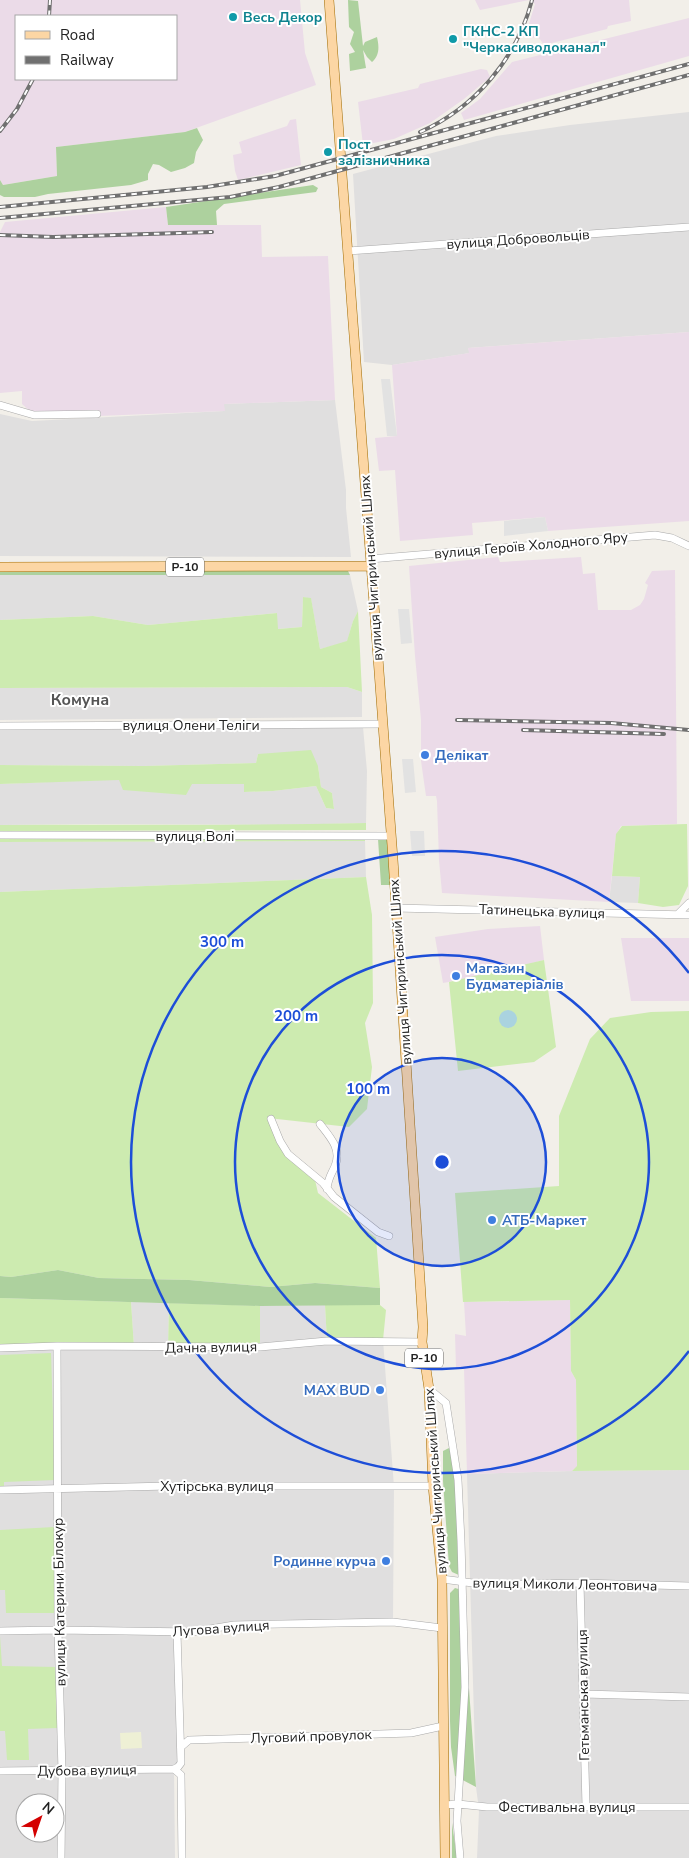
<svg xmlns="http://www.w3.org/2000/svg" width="689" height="1858" font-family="'Nunito Sans',sans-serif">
  <rect width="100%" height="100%" fill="#f2efe9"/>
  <path fill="#e0dfdf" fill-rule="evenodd" d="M689 112V332L468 348 470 353 392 365 364 362 353 174 496 136 570 125Z
    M335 400 346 490V508L351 557 0 556V414L32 421 224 411V404Z
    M0 575H350L358 611 353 621 347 642 320 649 311 599 303 597 302 627 277 629V613L148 625 93 616 0 620Z
    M347 687 362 692V717L0 720V688Z
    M363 727 367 771 366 823 281 825 91 824 0 825V784L120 779 192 784H244V792L273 791 316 786 326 808 334 809 332 793 321 787 318 766 258 754 256 763 144 766 0 765V730Z
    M365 841 366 877 0 892V842Z
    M612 876 640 877 638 903 609 902Z
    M131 1302 169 1303 168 1347H260V1306L325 1305 327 1341 383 1340 394 1487 393 1622 234 1625 177 1632 181 1763 174 1769 175 1858H0V1348L134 1347ZM25 1803H55V1833H25Z
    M689 1470V1858H477L479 1810 476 1787 467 1474 572 1471Z"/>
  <path fill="#ebdbe8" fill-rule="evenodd" d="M0 0H300L305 53 316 85 185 132 56 147 57 176 3 185 0 180ZM16 16H176V79H16Z
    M475 0H629L631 21 608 26 607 29 544 45 539 38 525 37 535 4 529 0 480 10Z
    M689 18V56L464 120 461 113 480 99 512 62Z
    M481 69 487 70 490 77 464 99 430 123 394 139 363 145 358 102 418 88 420 84Z
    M296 119 301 165 238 180 235 171 233 155 242 153 239 142 287 126 290 120Z
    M166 207 168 225H261L262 257 328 256 335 400 224 404 225 411 98 416 97 411 31 412 22 404V391L0 393V232L5 222Z
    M689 332V521L548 531 545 517 472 523 473 535 400 541 395 470 379 471 375 438 397 436 392 365 469 353 468 348Z
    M498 557 500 562 581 557 583 574 595 573 598 610H631L640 605 644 599 648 585 645 583 652 571 675 570 677 824 621 826 616 835 609 902 442 893 439 860 437 801 436 796H426L421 761V720L415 656 409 566Z
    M540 926 544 960 481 976 443 983 435 937 488 929Z
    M621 938H689V1001H631Z
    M570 1300 571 1371 576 1380 577 1467 572 1471 467 1474 464 1368H456L455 1334 466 1336 464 1302Z"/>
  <path fill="#eef0d5" d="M141 1732 142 1748 121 1749 120 1733Z"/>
  <path fill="#cdebb0" d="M303 597 311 598 320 649 347 641 353 621 358 611 362 692 347 687 0 688V620L93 616 148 625 277 613 278 629 302 627Z
    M311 750 318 766 321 787 332 793 334 809 326 808 316 786 273 791 244 792V784H192L186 795 123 790 119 780 0 784V765L144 766 256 763 258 754Z
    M366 823V830L0 831V825C122 824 244 826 366 823Z
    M687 824 688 886 679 905 663 907 638 903 640 877 612 876 616 834 622 826Z
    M0 837 365 838V841L0 842Z
    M366 877 372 915 373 1003 365 1023 372 1067 367 1109 349 1127 268 1118 279 1146 304 1172 315 1180 318 1193 376 1238 380 1288 315 1283 270 1287 189 1280 99 1278 58 1270 11 1277 0 1276V892Z
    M544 960 556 1047 534 1062 458 1071 449 982Z
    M689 1011V1470L572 1471 577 1466 576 1380 571 1371 570 1300 463 1302 455 1193 559 1186V1116L590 1039 610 1018 651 1012Z
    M0 1298 131 1302 134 1347 0 1348Z
    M169 1303 260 1306V1347H168Z
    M325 1305H380L386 1310 383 1340 327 1341Z
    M51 1353 55 1480 4 1482V1488H0V1355Z
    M54 1527 57 1613H6L5 1590H0V1530Z
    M0 1636 2 1666 58 1667 57 1728 28 1729 29 1760H7L5 1731H0Z"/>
  <path fill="#add19e" d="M348 0 358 1 363 46 365 42 377 37C379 46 380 55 372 62L367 57 363 50 366 68 350 71 349 54 355 52 350 44 354 32 349 27Z
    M197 128 203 140 196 152 194 163 185 168 171 172 159 165 153 164 148 174V180L131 185 48 194 35 197H4L0 195V180L3 185 57 176 56 147 185 132Z
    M313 185 318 188 316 192 224 204 216 211 217 225H168L166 207Z
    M0 570 348 571 350 575H0Z
    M378 839H389L391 885H381Z
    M58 1270 99 1278 189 1280 270 1287 315 1283 380 1288V1305L260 1306 0 1298V1276L11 1277Z
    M451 1447 454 1456 461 1576 452 1572 449 1566 443 1481V1451Z
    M455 1588 462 1590 476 1787 455 1776 451 1747 450 1721V1593Z
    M452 1823 457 1858H452Z"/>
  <path fill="#e2e2e2" d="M381 379H390L397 436H387Z
    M545 517 548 531 504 536V521Z
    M398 609H409L412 643 401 644Z
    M402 759H413L416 792 405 793Z
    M410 831H424L425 856H412Z"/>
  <path fill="#aad3df" d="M499 1019a9 9 0 1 1 18 0a9 9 0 1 1-18 0Z"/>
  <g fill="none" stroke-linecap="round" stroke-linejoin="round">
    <g stroke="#a9a9a9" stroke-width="8">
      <path id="minor" d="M348 251 689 227
        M0 405 34 415 97 414
        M370 559 655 535 672 538 689 546
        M0 726 383 724
        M0 835 391 836
        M395 908 689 915
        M678 914 689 903
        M271 1119 280 1141 288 1154 323 1183 334 1197 378 1232 389 1236
        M320 1124C330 1137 342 1149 335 1166 331 1175 328 1178 327 1189
        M57 1346 58 1630 62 1771 61 1858
        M0 1348 57 1346 260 1347 327 1341 422 1342
        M429 1389 446 1403 458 1480 461 1541 465 1687 457 1821 460 1858
        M0 1490 169 1486H433
        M442 1579 488 1585 580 1583 689 1586
        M580 1583 586 1806
        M0 1631 58 1630 192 1632 234 1625 393 1622 442 1628
        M584 1694 689 1697
        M182 1746 189 1740 411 1733 443 1726
        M174 1769 178 1767 181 1763 177 1632
        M174 1769 181 1775 182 1858
        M0 1771 174 1769
        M445 1805 458 1804 487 1807H689"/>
    </g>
    <g stroke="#a06b00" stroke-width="10">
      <path id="major" d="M329 0 393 859 423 1327 422 1342 429 1389 433 1486 442 1579 445 1858
        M0 567 371 566"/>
    </g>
    <use href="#minor" stroke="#fff" stroke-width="7"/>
    <use href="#major" stroke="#fcd6a4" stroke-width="9"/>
    <g stroke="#707070" stroke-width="4">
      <path id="rail" d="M49 16 50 0
        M0 131 17 109 33 79
        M420 132C475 108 517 58 532 0
        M0 207 207 187 275 176 689 64
        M0 218 230 197 279 187 689 75
        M0 235 53 237 212 232
        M457 720 611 723 689 730
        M523 730 664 734"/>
    </g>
    <use href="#rail" stroke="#fff" stroke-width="2" stroke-dasharray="5.5" stroke-linecap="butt"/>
  </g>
  <circle cx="442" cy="1162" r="104" fill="#1d4ed8" fill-opacity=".12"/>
  <g fill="none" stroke="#1d4ed8" stroke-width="2.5">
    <circle cx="442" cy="1162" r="104"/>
    <circle cx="442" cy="1162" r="207"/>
    <path d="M689 1351A311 311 0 1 1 689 973"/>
  </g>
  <g fill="#0f9aa8" stroke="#fff" stroke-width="2">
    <circle cx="233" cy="17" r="5"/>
    <circle cx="453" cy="39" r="5"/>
    <circle cx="328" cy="152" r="5"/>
  </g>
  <g fill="#3f7fe0" stroke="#fff" stroke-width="2">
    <circle cx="425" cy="755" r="5"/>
    <circle cx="456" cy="976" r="5"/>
    <circle cx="492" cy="1220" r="5"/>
    <circle cx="380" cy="1390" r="5"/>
    <circle cx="386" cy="1561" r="5"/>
  </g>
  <g text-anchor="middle" stroke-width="4" stroke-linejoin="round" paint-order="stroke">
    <g fill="#fff" stroke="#646464" stroke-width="1">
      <rect x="166" y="557.5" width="38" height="19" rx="4"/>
      <rect x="405" y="1348.5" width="38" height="19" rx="4"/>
    </g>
    <g font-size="12" font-weight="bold" fill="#222">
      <text x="185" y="571">Р-10</text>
      <text x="424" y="1362">Р-10</text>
    </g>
    <g font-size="14" font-weight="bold" fill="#0d838f" stroke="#fff" text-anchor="start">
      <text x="243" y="22">Весь Декор</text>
      <text x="463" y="36">ГКНС-2 КП<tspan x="463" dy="16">"Черкасиводоканал"</tspan></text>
      <text x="338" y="149">Пост<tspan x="338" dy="16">залізничника</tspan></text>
    </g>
    <g font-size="14" fill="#222" stroke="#fff">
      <text transform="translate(518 239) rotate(-4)" y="5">вулиця Добровольців</text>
      <text transform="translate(531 545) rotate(-5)" y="5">вулиця Героїв Холодного Яру</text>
      <text transform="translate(371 568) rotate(-94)" y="5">вулиця Чигиринський Шлях</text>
      <text x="191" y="730">вулиця Олени Теліги</text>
      <text x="195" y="841">вулиця Волі</text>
      <text transform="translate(542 911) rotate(2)" y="5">Татинецька вулиця</text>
      <text transform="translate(400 972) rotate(-94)" y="5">вулиця Чигиринський Шлях</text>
      <text transform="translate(211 1347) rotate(-1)" y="5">Дачна вулиця</text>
      <text transform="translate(435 1481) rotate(-94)" y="5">вулиця Чигиринський Шлях</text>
      <text x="217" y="1491">Хутірська вулиця</text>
      <text transform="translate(565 1584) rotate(1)" y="5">вулиця Миколи Леонтовича</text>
      <text transform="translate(59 1602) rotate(-91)" y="5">вулиця Катерини Білокур</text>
      <text transform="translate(221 1628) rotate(-4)" y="5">Лугова вулиця</text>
      <text transform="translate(583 1695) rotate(-91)" y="5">Гетьманська вулиця</text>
      <text transform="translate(311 1736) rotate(-2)" y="5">Луговий провулок</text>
      <text transform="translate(87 1770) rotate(-1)" y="5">Дубова вулиця</text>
      <text x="567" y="1812">Фестивальна вулиця</text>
    </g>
    <g font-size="14" font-weight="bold" fill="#366cbe" stroke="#fff" text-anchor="start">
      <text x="435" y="760">Делікат</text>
      <text x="466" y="973">Магазин<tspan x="466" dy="16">Будматеріалів</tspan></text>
      <text x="502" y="1225">АТБ-Маркет</text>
      <text x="370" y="1395" text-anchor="end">MAX BUD</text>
      <text x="376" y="1566" text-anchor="end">Родинне курча</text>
    </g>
    <g font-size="16" font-weight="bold" fill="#555" stroke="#fff">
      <text x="80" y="705">Комуна</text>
    </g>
  </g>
  <circle cx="442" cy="1162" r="8" fill="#1d4ed8" stroke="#fff" stroke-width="2.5"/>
  <g font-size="15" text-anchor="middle" font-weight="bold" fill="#1d4ed8" stroke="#fff" stroke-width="4" stroke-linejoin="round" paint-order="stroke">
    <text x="222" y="947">300 m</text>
    <text x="296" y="1021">200 m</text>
    <text x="368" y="1094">100 m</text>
  </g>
  <rect x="15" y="15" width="162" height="65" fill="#ffffff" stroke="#a7a7a7"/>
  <rect x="25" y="31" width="25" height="8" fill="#fcd6a4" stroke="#a7a7a7"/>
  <text x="60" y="40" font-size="15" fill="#222222">Road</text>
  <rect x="25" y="56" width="25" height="8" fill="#707070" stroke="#a7a7a7"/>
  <text x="60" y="65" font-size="15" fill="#222222">Railway</text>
  <g transform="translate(40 1818) rotate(40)"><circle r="24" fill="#ffffff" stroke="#a7a7a7"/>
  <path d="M0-4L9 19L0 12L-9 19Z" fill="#d40000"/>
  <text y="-8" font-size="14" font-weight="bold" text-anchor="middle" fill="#222222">N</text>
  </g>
</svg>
